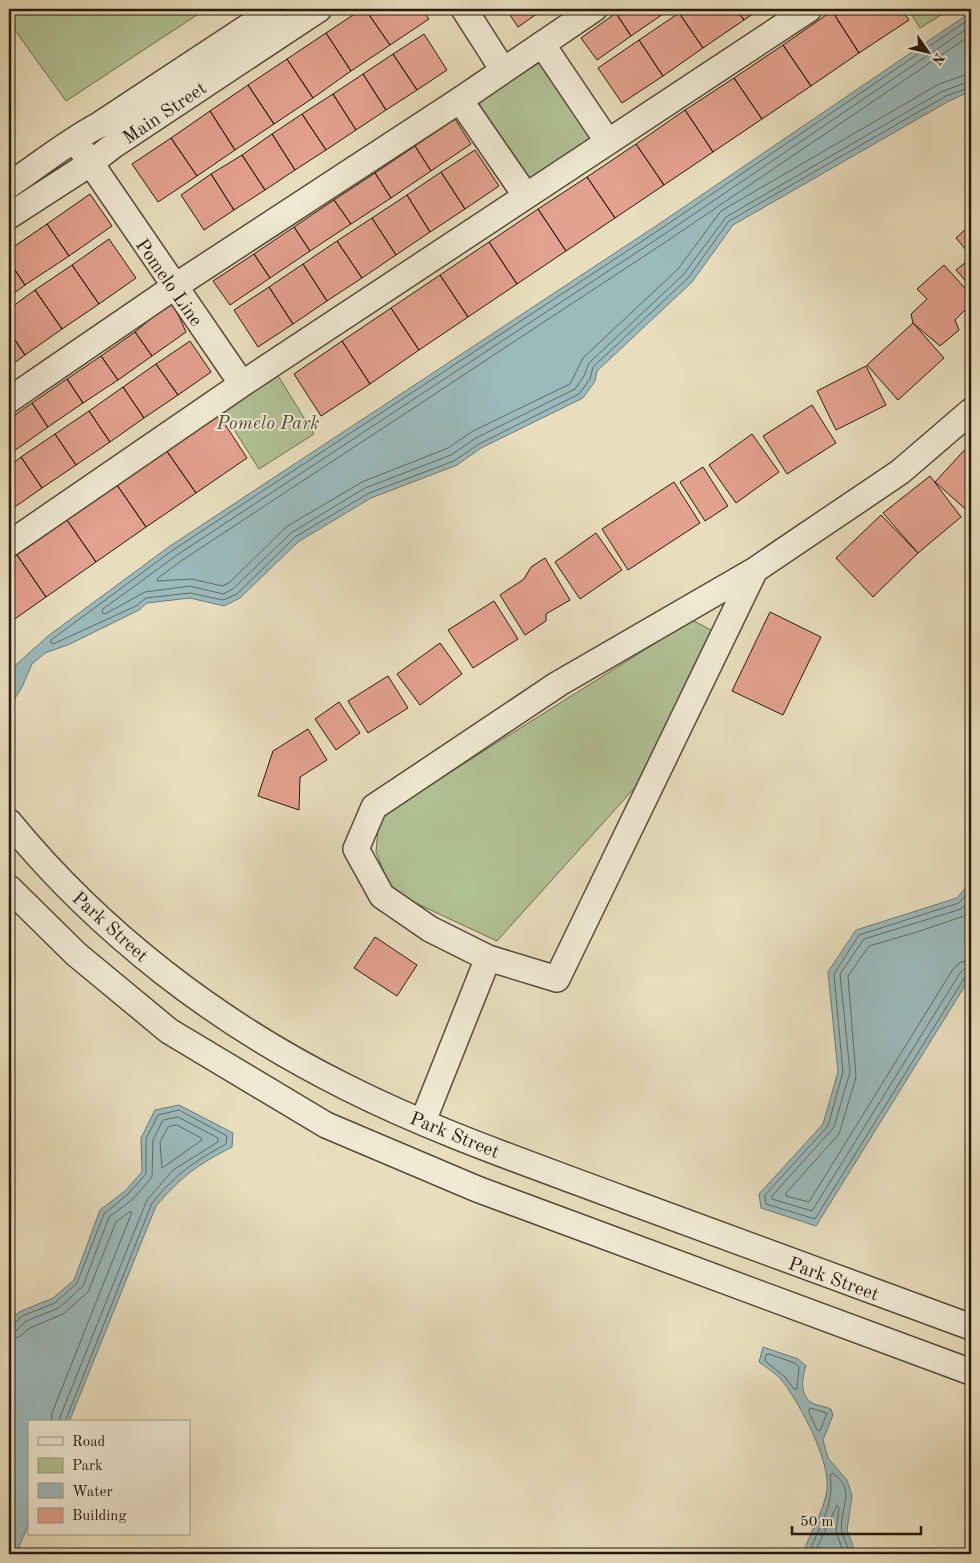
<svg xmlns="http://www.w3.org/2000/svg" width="980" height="1563" font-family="'Old Standard TT',serif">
  <rect width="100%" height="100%" fill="#e8debd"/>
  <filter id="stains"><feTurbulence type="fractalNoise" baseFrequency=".004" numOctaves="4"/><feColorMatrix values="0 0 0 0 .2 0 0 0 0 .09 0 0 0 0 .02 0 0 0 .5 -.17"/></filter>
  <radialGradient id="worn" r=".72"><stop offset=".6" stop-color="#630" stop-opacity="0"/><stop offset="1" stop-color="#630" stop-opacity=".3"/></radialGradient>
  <path fill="#b1c295" stroke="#6c6e50" d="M9 9H206L66 101 9 22Z
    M908 9H951L920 28Z
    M541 62 595 143 537 182 526 180 480 112V103L485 97Z
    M277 374 314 434 259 469 221 409Z
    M692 620 711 630 638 784 497 941 392 892 376 852 379 817Z"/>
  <path fill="#9bbabb" stroke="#6c7a75" d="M971 12V91L949 101 733 225 692 282 597 371 595 381 583 398 481 448 457 465 371 498 298 542 240 598 224 606 190 598 147 603 139 610 70 644 45 653 32 664 22 687 9 708V671L48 636 170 546 656 226Z
    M971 881V976L816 1226 761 1208 759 1194 823 1124 838 1072 828 972 856 930 957 898Z
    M179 1105 233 1133 232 1147C197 1165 182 1176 156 1206L69 1422H29V1523L16 1554H9V1323L19 1312 53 1298 74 1280 100 1210 125 1191 142 1172 141 1138 155 1110Z
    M763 1347 798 1359 806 1366C802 1378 799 1394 812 1403 817 1406 825 1406 831 1409L833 1415 823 1440 828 1458 847 1480 852 1496 847 1530 856 1554H803C809 1533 823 1515 827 1490 831 1462 800 1404 783 1382 777 1374 767 1368 759 1362Z"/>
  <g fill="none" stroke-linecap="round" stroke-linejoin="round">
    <path stroke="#606a64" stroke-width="1" d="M971 18 659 230 173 550 51 640V643L53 644 136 606 146 598 190 593 223 600 237 594 295 537 369 493 454 461 479 444 579 394 590 379 593 367 688 278 729 221 946 96 971 87
      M971 26 663 235 177 555 103 609 102 613 105 614 145 592 190 586 223 594 233 589 291 533 365 488 451 455 476 438 575 389 584 376 589 363 684 274 726 217 943 91 971 81
      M971 35 667 241 181 561 158 578 157 581 192 579 222 586 229 583 286 527 362 482 448 448 473 431 570 384 583 358 678 269 721 211 939 84 971 73
      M971 889 959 903 859 935 834 974 843 1072 828 1126 765 1195 766 1204 815 1219 965 977 971 974
      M971 899 961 909 864 939 840 974 850 1072 834 1127 772 1196V1199L812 1211 960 973 964 969 971 968
      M971 911 964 916 917 932 869 946 848 976 856 1077 839 1134 786 1193V1196L809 1202 953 969 961 962 971 960
      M177 1125 201 1138 202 1140 162 1168 160 1142 168 1127Z
      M9 1326 14 1324 22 1316 55 1303 77 1283 104 1214 128 1194 146 1174V1139L158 1115 179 1110 227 1136 226 1144C192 1163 177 1173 152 1203L65 1422
      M9 1332 17 1330 26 1321 59 1308 83 1286 109 1217 133 1199 152 1177 153 1140 163 1120 178 1117 218 1138V1142L173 1170 147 1200 58 1422
      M9 1339 19 1337 30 1328 63 1314 88 1292 116 1222 129 1212H132L52 1413 51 1422
      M769 1354 795 1363 799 1367 797 1389H794L785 1377 765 1361 766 1355Z
      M810 1408 827 1413 820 1431 817 1430 809 1412Z
      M808 1554C819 1528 835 1504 830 1475L833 1473C858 1491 838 1509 842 1532 844 1539 848 1547 850 1554
      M814 1554 837 1505 839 1508 836 1531 844 1554"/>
  </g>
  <path fill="#e3a18f" stroke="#26190c" d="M362 9H365L390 45 351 71 326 33Z
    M365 9H422L429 19 390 45Z
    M506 9H544L518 27Z
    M622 9H663L666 12 631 36 616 13Z
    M685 9H736L744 20 703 48 679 13Z
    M736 9H760L744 20Z
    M836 9H901L909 20 859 53 832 11Z
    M832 11 859 53 811 86 783 45Z
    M616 13 631 36 597 60 581 38Z
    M679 13 703 48 663 76 639 40Z
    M326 33 351 71 313 98 287 59Z
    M424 34 447 70 417 90 393 54Z
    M639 40 663 76 622 103 598 68Z
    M783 45 811 86 762 119 734 78Z
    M393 54 417 90 386 110 363 74Z
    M287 59 313 98 274 124 248 85Z
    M363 74 386 110 356 130 333 94Z
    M734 78 762 119 713 152 685 110Z
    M248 85 274 124 235 150 210 111Z
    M333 94 356 130 326 150 302 114Z
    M685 110 713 152 664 185 636 144Z
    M210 111 235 150 197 176 171 138Z
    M302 114 326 150 295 170 272 134Z
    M455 119 471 144 431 171 415 146Z
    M272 134 295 170 265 190 242 155Z
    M171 138 197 176 158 202 132 164Z
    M636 144 664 185 615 218 587 177Z
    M415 146 431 171 391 198 375 173Z
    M475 150 499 186 465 209 441 172Z
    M242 155 265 190 234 210 211 174Z
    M441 172 465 209 430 232 407 195Z
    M375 173 391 198 351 224 334 200Z
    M211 174 234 210 204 230 181 195Z
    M587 177 615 218 566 251 538 209Z
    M90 194 112 226 69 256 47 224Z
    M407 195 430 232 396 255 372 218Z
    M334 200 351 224 310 251 294 227Z
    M538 209 566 251 517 284 489 242Z
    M372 218 396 255 362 278 337 241Z
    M47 224 69 256 25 285 9 261V250Z
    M294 227 310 251 270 278 254 254Z
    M968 227 971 230V256L956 238Z
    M109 239 136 278 99 304 72 265Z
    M337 241 362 278 327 301 303 264Z
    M489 242 517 284 468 317 440 275Z
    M254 254 270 278 230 305 213 281Z
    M971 258V287L956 270Z
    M9 261 25 285 9 297Z
    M303 264 327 301 293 324 269 287Z
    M72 265 99 304 62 329 35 290Z
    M944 265 971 295V304L955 320 959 330 940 346 913 323 911 314 927 299 917 289Z
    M440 275 468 317 419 350 391 308Z
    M269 287 293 324 258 347 234 310Z
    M35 290 62 329 25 355 9 331V309Z
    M172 301 186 332 152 356 135 332Z
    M391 308 419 350 370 384 342 341Z
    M913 323 944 358 898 400 867 365Z
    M9 331 25 355 9 367Z
    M135 332 152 356 118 380 101 356Z
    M190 341 211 372 178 395 156 364Z
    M342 341 370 384 321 416 294 374Z
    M101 356 118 380 83 403 67 379Z
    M156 364 178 395 144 418 123 387Z
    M866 366 886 405 836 430 817 391Z
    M67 379 83 403 48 427 32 403Z
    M123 387 144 418 110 442 89 411Z
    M32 403 48 427 14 451 9 443V419Z
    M812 405 836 443 787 474 763 436Z
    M89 411 110 442 76 465 55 434Z
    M219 415 247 458 196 493 166 450Z
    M55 434 76 465 42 488 21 457Z
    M752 434 779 472 736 503 709 465Z
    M9 443 14 451 9 455Z
    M971 443V514L935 482Z
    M166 450 196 493 146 527 117 485Z
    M21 457 42 488 9 511V466Z
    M703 467 728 506 705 521 680 482Z
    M930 476 961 517 918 553 883 513Z
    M674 482 700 523 628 570 602 529Z
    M117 485 146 527 96 562 67 520Z
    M881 515 918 553 873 597 836 558Z
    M67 520 96 562 46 597 17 555Z
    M596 533 622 570 580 599 555 562Z
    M17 555 46 597 9 623V561Z
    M545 558 570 600 546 614V621L525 635 500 595 524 579 531 567Z
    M494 601 518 639 473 668 448 630Z
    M770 612 821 637 783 715 732 691Z
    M440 643 462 674 420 705 397 674Z
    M388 676 408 708 368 733 348 701Z
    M339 702 360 733 336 750 315 719Z
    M308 729 327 760 300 777 299 810 258 796 273 751Z
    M375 937 417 965 397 996 354 968Z"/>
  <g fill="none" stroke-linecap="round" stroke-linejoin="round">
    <g stroke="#564a38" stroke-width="28">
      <path id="minor" d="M464 9 503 70
        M542 44 608 142
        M460 100 526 196
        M81 149 242 384
        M9 185C39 165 67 142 99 125L275 9
        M9 216 91 163 114 145 319 9
        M9 400 174 287 460 100 594 9
        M9 544 242 384 809 9
        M9 822C100 933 217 1023 346 1087 435 1132 530 1164 623 1199 739 1242 855 1285 971 1327
        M9 888 76 954 169 1031 326 1125 477 1189 971 1372
        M488 958 430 929 382 896 356 849 374 807 558 684 755 570 900 472 971 411
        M423 1121 488 958 557 979 755 570"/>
    </g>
    <use href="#minor" stroke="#f0ead4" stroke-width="25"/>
  </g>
  <g text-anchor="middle" stroke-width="4" stroke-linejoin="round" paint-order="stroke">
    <g font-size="19" fill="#26190c" stroke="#f0ead4">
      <text transform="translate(164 112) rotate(-34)" y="7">Main Street</text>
      <text transform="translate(170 282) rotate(55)" y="7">Pomelo Line</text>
      <text transform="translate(111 926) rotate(42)" y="7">Park Street</text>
      <text transform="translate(455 1134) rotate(22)" y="7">Park Street</text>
      <text transform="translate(834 1278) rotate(20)" y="7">Park Street</text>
    </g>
    <g font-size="19" font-style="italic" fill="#504c35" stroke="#f0ead4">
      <text x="268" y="429">Pomelo Park</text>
    </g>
  </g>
  <rect width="980" height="1563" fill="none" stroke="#e8debd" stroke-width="30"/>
  <rect x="10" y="10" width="960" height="1543" fill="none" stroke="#26190c" stroke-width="2.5"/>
  <rect x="15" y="15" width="950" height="1533" fill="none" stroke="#26190c"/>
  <rect x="28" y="1420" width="162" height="115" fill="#f0ead4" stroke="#9f9684"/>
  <rect x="38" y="1437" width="25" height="8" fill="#f0ead4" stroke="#9f9684"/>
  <text x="72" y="1446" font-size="15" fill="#26190c">Road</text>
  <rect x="38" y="1458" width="25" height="15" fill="#b1c295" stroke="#9f9684"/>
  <text x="72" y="1470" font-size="15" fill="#26190c">Park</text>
  <rect x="38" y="1483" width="25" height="15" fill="#9bbabb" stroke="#9f9684"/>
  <text x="72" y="1496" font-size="15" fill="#26190c">Water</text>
  <rect x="38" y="1508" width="25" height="15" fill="#e3a18f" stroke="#9f9684"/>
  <text x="72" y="1520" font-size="15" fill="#26190c">Building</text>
  <g transform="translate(928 52) rotate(124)" stroke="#f0ead4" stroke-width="4" paint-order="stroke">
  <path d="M0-4L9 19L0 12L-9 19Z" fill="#26190c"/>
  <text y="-8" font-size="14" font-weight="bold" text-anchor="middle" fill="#26190c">N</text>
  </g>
  <path d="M792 1526v8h129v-8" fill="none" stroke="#26190c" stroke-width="2.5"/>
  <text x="800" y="1526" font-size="15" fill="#26190c" stroke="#f0ead4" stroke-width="4" paint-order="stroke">50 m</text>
  <rect width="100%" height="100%" filter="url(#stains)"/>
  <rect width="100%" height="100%" fill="url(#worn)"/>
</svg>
